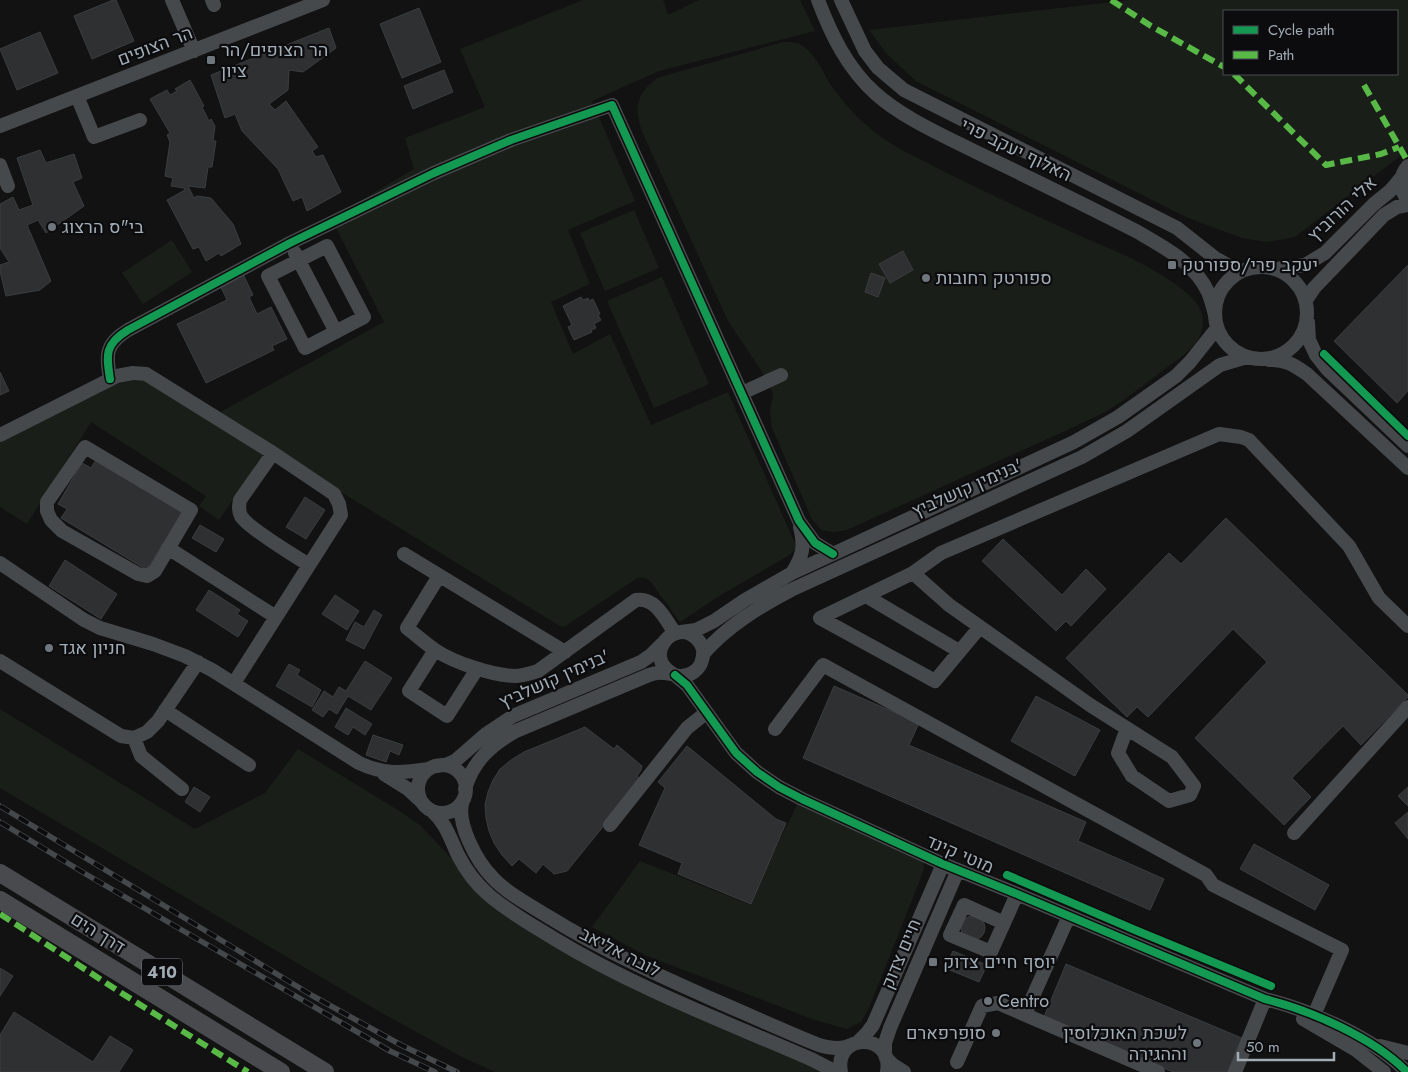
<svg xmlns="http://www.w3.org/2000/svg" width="1408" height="1072" font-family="Jost,Heebo,sans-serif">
  <rect width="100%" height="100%" fill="#121212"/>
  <path fill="#191f18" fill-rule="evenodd" d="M583 0H663L668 15 699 0H800L815 31 659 71 592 101 635 201 568 230 590 284 551 302 573 354 610 334 651 425 728 392 797 548 788 556 719 596 680 622 650 581C645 577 641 577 636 579L564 627 560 626 215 415 384 322 331 218 414 169 405 138 485 107 460 49Z
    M1130 0H1408V150L1295 237 1267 242 1242 238 1186 217 916 81 887 54 869 30ZM1224 11H1397V74H1224Z
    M783 42C790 42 798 42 804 47 818 57 823 74 832 87 851 113 874 135 902 150 959 180 1017 207 1076 234 1103 246 1132 257 1158 273 1173 282 1203 300 1203 320 1203 329 1200 338 1194 345 1185 355 1173 363 1162 371 1144 385 1126 399 1107 411 1097 416 1086 421 1076 426L847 530 834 532 821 530 812 519 772 428 770 410 773 397 772 391 761 370 728 321 643 134C634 109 635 95 657 78Z
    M634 210 659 268 605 291 580 233Z
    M172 240 192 272 143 304 122 273Z
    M662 277 709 384 654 408 607 301Z
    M131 381H147L265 452 219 520 199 506 206 496 91 422 27 524 0 507V442L113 385Z
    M0 709 195 829 265 793 298 749 401 812 421 826 502 912 826 1072H495L462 1057 382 1013 0 788Z
    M799 801 923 860 924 868 920 880 869 1008 861 1022 847 1029 815 1020 647 956 592 927 640 861 748 904Z"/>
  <path fill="#2f3032" stroke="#3a3d3f" d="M113 0H116L134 41 92 59 74 16Z
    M419 8 441 62 402 78 380 24Z
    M329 28 336 48 303 72 289 70 288 90 269 104 275 110 286 101 318 147 312 151 316 157 323 155 341 192 307 211 302 197 293 201 278 169 242 131 235 114 225 118 211 75Z
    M40 32 58 73 17 90 0 49Z
    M444 70 453 92 413 109 404 86Z
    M190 80 204 106 202 107 209 121 211 119 215 126 213 141H216L212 167H208L205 188 188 186 194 198 197 196 211 198 233 224 241 244 221 256 219 253 206 261 199 247 193 249 167 200 185 190 184 188 171 186 173 178 165 176 170 142 167 135 170 133 150 99 167 90 170 95 177 91 175 89Z
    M40 150 46 163 74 154 82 178 73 182 84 206 46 233 38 220 27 225 51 281 40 290 6 296 0 271V265L9 262 0 248V204L13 197 19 210 33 205 17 158Z
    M903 251 913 270 890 283 879 264Z
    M1408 265V391L1397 403 1334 341Z
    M871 273 885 278 878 297 865 292Z
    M243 274 253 295 249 297 257 314 271 307 287 339 272 346 274 350 206 383 177 324 227 300 220 285Z
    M581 297 583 300 588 298 589 301 593 299 600 314 598 315 601 320 594 324 596 328 591 330 592 332 574 340 568 327 572 325 563 306Z
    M0 372 9 391 0 395Z
    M96 460 182 512 147 570 61 518 67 509 58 504 82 463 91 468Z
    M305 497 325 510 306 539 286 527Z
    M1226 518 1408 695V697L1361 745 1343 726 1292 778 1311 797 1284 825 1195 738 1267 662 1233 629 1148 717 1137 707 1127 717 1066 658 1169 553 1181 564Z
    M200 525 224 539 216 552 192 538Z
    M1003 539 1062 595 1086 569 1106 589 1071 626 1066 621 1056 631 982 561Z
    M65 560 117 594 101 619 49 586Z
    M209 590 240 610 237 614 248 621 238 637 196 610Z
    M335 595 359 611 347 630 322 614Z
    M374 610 382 615 364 649 346 640 355 622 364 627Z
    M365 661 392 678 371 710 348 696 337 714 329 709 323 717 312 710 324 691 333 697 339 687 346 691Z
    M289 664 300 670 297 675 321 690 312 707 276 686Z
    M834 686 919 723 909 745 1086 822 1078 841 1164 879 1150 910 803 758Z
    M1036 696 1100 730 1075 776 1011 741Z
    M346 708 372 724 365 735 353 727 348 735 335 727Z
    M585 727 614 749 617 745 642 766 641 770 637 776 641 780 567 871 554 874 543 864 536 873 519 859 512 866 502 855 494 843 489 831 486 818 485 805 488 792 493 780 500 769 511 760 524 752Z
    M373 735 403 745 399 755 390 751 386 762 366 755Z
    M687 746 776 819 786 823 751 904 678 874 682 863 639 845 665 788 658 782Z
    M194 787 210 797 200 812 185 802Z
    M1408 787V806L1398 796Z
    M1408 812V839L1395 823Z
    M1254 844 1329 885 1315 910 1240 869Z
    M961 928a12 12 0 1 1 24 0a12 12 0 1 1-24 0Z
    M953 951 987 965 979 982 945 968Z
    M1066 964 1244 1039 1230 1072H1173L1044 1017Z
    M0 968 13 976 0 996Z
    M14 1012 93 1062 110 1036 133 1050 119 1072H0V1035Z"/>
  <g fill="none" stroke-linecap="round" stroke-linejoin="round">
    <path stroke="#46494b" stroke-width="14" d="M172 0 194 51
      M212 0 214 5
      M818 0C831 34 847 68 875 93 901 117 944 136 976 152 1030 178 1083 204 1136 231 1163 247 1194 262 1208 292 1211 299 1213 307 1215 315
      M841 0 865 51 878 68 904 90 1177 228 1215 258 1240 272
      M77 96 94 137 140 120
      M0 126 323 0
      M0 165 8 186
      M1408 166C1398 177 1400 190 1408 201
      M327 246 364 317 305 348 268 276Z
      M295 253 336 332
      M1215 313a46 46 0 1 1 92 0a46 46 0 1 1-92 0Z
      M1276 269 1305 265 1325 253 1374 204 1390 191 1401 178
      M1306 300 1314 288 1384 215 1397 207 1408 205
      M1308 322 1309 340 1316 355 1327 369 1408 446
      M1269 360C1285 359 1294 365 1307 374L1408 468
      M110 379C106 354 105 344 128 330L290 243 434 173 511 140 612 105 799 521 815 543 833 554
      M742 393 781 375
      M0 435 117 376 133 373 146 374 273 453 334 494 339 504 341 515 234 683
      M85 447 191 510 155 571 147 576 138 574 62 531 51 520 47 511V502Z
      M273 453 240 500C239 506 238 510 241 516 246 526 296 557 309 565
      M168 548 276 617
      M404 554 565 652
      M0 563 84 620 100 628 153 644 185 656 212 670 359 763C384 775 402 773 429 769
      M792 573C803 556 805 546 800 527
      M913 573 820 618 935 681 980 627
      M439 576 407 628C416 635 425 643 435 650 455 663 491 675 515 676 523 676 531 673 538 671L636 600C656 597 665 619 675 633
      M866 596 959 651
      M681 632 696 630 714 621 745 600 792 573 1074 442 1118 417 1176 376 1190 362 1217 328
      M435 650 409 691 447 716 477 669
      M703 654C727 626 759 607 791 590L1082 457 1127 431 1220 365 1247 357
      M0 661 121 736 134 738 147 732 158 721 198 662
      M675 675 687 685 736 753 757 772 779 787 802 799 943 864 1017 894 1265 999C1310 1010 1374 1038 1407 1072
      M165 710 249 765
      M1127 728 1118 753 1132 776 1169 801 1190 795 1194 786 1172 757 1090 705 949 605 913 573 941 553 1219 434 1241 437 1249 440 1349 546 1379 598 1408 626
      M775 729 823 665 1206 875 1213 885 1342 950 1311 1022
      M134 738 141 756 182 789
      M418 789a24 24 0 1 1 48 0a24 24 0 1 1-48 0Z
      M438 766 448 764 455 761 486 734 513 716 641 662 651 655 662 644
      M384 774 408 789 421 801
      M465 789C473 761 491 745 516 731L649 675C654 673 658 672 664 673 669 673 674 675 679 676 689 677 700 670 702 660 705 652 702 644 697 639 675 616 641 656 673 674
      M463 800C455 822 477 862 493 878 508 894 530 905 549 917 604 951 662 977 721 1003 754 1017 786 1032 819 1045 829 1048 841 1050 851 1045
      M431 810C446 823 450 838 458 855 466 871 477 885 490 896 509 912 532 925 553 938 635 988 726 1022 813 1060L836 1072
      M610 825 687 728 697 720 706 713
      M1294 833 1408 707
      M1004 923 964 905 950 935 991 952 1017 894
      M1025 1014 1069 916
      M1303 1019 1356 1050 1384 1072
      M857 1043 867 1033 873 1025 943 864
      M1380 1046 1408 1053
      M885 1055V1043L890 1028 958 870
      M886 1058 893 1065 904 1072
      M957 1062 982 1006 998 1003 1158 1072
      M841 1072C833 1032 894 1032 887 1072
      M1235 1072 1265 999"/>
    <path stroke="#484a4d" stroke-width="18" d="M0 873 325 1072
      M0 900 281 1072"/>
    <g stroke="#45484a" stroke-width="5.5">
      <path id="rail" d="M0 806 313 996 401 1045 457 1072
        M0 822 89 876 390 1051 435 1072"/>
    </g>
    <use href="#rail" stroke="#0c0c0e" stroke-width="4" stroke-dasharray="11" stroke-linecap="butt"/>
    <path stroke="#58b947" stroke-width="6" stroke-dasharray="12 6" stroke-linecap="butt" d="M1111 0 1151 26 1224 67
      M1234 74 1326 165 1381 154 1399 147
      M1364 85 1408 162
      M0 914 123 994 248 1072"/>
    <g stroke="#0c0c0e" stroke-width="11">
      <path id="cycleway" d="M1324 354 1408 436
        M110 379C106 354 105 344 128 330L290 243 434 173 511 140 612 105 799 521 815 543 833 554
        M675 675 687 685 736 753 757 772 779 787 802 799 943 864 1017 894 1265 999C1310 1010 1374 1038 1407 1072
        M1007 875 1135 930 1271 986"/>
    </g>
    <use href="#cycleway" stroke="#139951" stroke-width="8"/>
  </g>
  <g fill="#6f767c" stroke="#0c0c0e" stroke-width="2">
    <rect x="206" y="55" width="10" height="10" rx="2.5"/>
    <circle cx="52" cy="227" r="5"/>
    <rect x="1167" y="260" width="10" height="10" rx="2.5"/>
    <circle cx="926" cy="278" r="5"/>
    <circle cx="49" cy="648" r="5"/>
    <rect x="928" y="957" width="10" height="10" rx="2.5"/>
    <circle cx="988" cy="1001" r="5"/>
    <circle cx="996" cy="1033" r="5"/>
    <circle cx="1197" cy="1043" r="5"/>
  </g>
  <g text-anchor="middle" stroke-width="4.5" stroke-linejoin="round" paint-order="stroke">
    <rect fill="#0c0c0e" stroke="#747c83" stroke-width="1" x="142" y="958.5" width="40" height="27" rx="4"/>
    <g font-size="16" font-weight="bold" fill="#a1acb5">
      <text x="162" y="978">410</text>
    </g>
    <g font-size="18" fill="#a1acb5" stroke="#0c0c0e">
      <text transform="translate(155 46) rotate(-21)" y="6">הר הצופים</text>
      <text transform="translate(1016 150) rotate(26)" y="6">האלוף יעקב פרי</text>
      <text transform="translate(1342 209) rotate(-43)" y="6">אלי הורוביץ</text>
      <text transform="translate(967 488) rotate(-24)" y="6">בנימין קושלביץ'</text>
      <text transform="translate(554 679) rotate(-24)" y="6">בנימין קושלביץ'</text>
      <text transform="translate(960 854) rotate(23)" y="6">מוטי קינד</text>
      <text transform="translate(98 933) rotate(32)" y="6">דרך הים</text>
      <text transform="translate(620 952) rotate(27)" y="6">לובה אליאב</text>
      <text transform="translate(901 954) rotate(-67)" y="6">חיים צדוק</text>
    </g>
    <g font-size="18" fill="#a1acb5" stroke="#0c0c0e" text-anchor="start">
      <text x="221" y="56">הר הצופים/הר<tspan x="221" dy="21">ציון</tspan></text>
      <text x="62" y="233">בי"ס הרצוג</text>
      <text x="1182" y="271">יעקב פרי/ספורטק</text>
      <text x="936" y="284">ספורטק רחובות</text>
      <text x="59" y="654">חניון אגד</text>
      <text x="943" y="968">יוסף חיים צדוק</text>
      <text x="998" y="1007">Centro</text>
      <text x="986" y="1039" text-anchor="end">סופרפארם</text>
      <text x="1187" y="1039" text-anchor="end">לשכת האוכלוסין<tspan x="1187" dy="21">וההגירה</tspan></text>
    </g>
  </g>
  <rect x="1223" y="10" width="175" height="65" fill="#0c0c0e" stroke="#484c51"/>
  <rect x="1233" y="26" width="25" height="8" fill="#139951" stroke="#484c51"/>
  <text x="1268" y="35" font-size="15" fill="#a1acb5">Cycle path</text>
  <rect x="1233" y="51" width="25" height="8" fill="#58b947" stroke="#484c51"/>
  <text x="1268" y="60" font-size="15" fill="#a1acb5">Path</text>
  <path d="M1238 1052v8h96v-8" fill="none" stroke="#a1acb5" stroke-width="2.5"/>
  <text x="1246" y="1052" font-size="15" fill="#a1acb5" stroke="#0c0c0e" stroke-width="4" paint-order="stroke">50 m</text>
</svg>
